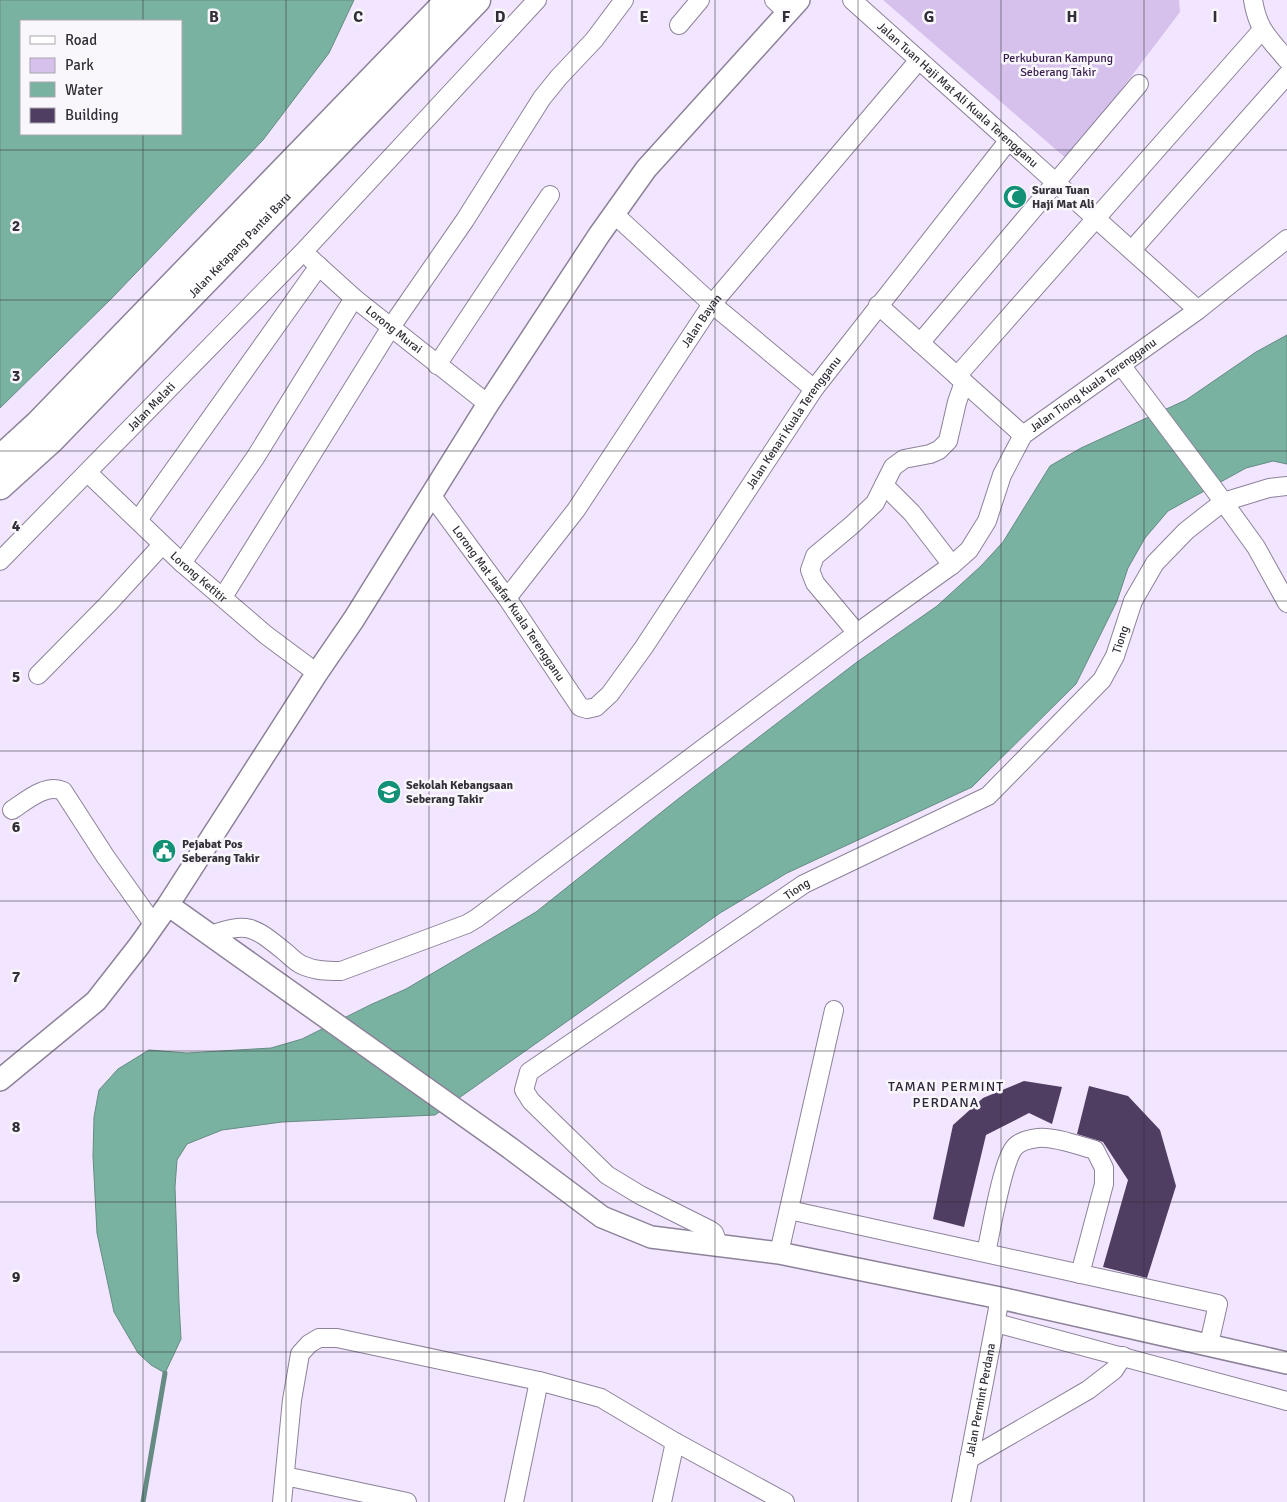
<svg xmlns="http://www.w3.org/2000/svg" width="1287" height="1502" font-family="Signika,sans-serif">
  <rect width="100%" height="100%" fill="#f1e5ff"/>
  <path fill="#d5c1eb" d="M883 0H1179L1180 12 1068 160Z"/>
  <path fill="#7ab2a2" stroke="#658b82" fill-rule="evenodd" d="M0 0H354L329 53 263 140 112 298 0 408ZM181 21V134H21V21Z
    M1287 335V464L1273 461 1246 468 1168 511 1145 538 1128 568 1117 601 1076 684 972 787 787 873 720 913 435 1115 282 1122 222 1130 187 1144 177 1160 175 1187 179 1303 181 1339 165 1373 151 1365 138 1353 114 1312 97 1233 93 1156 94 1117 99 1090 118 1069 149 1050 187 1053 271 1048 302 1039 370 1005 406 989 536 912 678 799 857 662 937 606 981 566 1003 542 1050 466 1081 448 1186 400 1256 352Z"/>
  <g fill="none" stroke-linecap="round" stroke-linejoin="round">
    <path stroke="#658b82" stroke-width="5" d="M143 1502 165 1373"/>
  </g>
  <path fill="#4f3d62" d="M1024 1081 1062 1087 1052 1124 1029 1113 986 1135 964 1227 933 1219 953 1125 983 1098Z
    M1089 1086 1128 1096 1160 1130 1176 1186 1147 1278 1103 1267 1128 1180 1103 1142 1077 1134Z"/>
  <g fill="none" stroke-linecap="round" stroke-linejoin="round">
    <g stroke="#8d829a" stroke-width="20">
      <g id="minor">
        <path d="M774 0 788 13"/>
        <path id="s1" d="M852 0 1198 310"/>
        <path d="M1253 0C1258 30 1268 37 1287 60"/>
        <path d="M679 25 700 0"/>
        <path d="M614 214 712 304 814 389"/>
        <path d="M1132 250 1287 75"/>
        <path id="s2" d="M311 259 354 298 488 404"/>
        <path d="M878 305 1023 435"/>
        <path d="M920 343 1139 84"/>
        <path d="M437 365 550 195"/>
        <path d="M1121 365 1214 489 1256 547 1287 603"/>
        <path d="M957 376 1262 30"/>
        <path id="s3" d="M88 473 182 563 266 635 317 673"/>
        <path d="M884 485 912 513 952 565"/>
        <path id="s4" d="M432 496 507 598 580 707 587 709 596 707 610 694 644 647 814 389 1009 140"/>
        <path d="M138 520 319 266"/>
        <path id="s5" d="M0 561 303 252 537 0"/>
        <path d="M182 563 255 458 354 298"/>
        <path d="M223 597 391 327 465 220 542 98 559 77 594 40 624 0"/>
        <path id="s6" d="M507 598 576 510 712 304 919 60"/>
        <path d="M857 633 815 583 810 570 815 556 852 525 875 503 893 467 904 459 930 454 939 450 948 441 957 402 964 382"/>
        <path d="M38 675 108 604 162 545"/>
        <path d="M12 810C26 801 46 783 63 791L105 856 154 925"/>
        <path id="s7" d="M210 935C248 922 253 926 284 951 289 955 295 962 302 965 315 971 327 971 341 971L467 924 477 918 857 633 952 565 969 550 987 521 1002 475 1023 435 1198 310 1287 239"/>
        <path d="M789 1210 1218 1304 1209 1344"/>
        <path id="s8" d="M719 1246 714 1233 710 1230 640 1195 607 1175 531 1101 524 1090 529 1072 804 884 988 796 1102 680 1115 656 1133 601 1155 563 1186 531 1223 502 1269 488 1287 486"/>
        <path d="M779 1253 834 1010"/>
        <path d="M986 1253C991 1231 1002 1163 1014 1148 1019 1141 1030 1139 1038 1138 1053 1136 1080 1146 1095 1150L1104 1168V1184L1080 1274"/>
        <path d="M996 1323 1287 1401"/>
        <path d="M969 1459 1088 1390 1114 1370 1123 1356"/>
        <path d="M285 1476 407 1502"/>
        <path d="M282 1502 292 1400 300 1354 309 1344 319 1338H337L539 1381 601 1398 675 1442 785 1502"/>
        <path d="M514 1502 539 1381"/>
        <path d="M662 1502 675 1442"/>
        <path id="s9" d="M961 1502 1000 1298"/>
      </g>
    </g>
    <g stroke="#8d829a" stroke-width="24">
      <path id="tertiary" d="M168 905 510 1148 602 1217 651 1237 779 1253 1000 1298 1287 1363
        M0 1080 96 1001 139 946 168 905 317 673 354 619 488 404 599 235 646 169 799 0"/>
    </g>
    <g stroke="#8d829a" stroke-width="29">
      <g id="primary">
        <path d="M0 459 38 424 449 0"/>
        <path id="s10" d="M0 486 52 439 477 0"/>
      </g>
    </g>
    <use href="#minor" stroke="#fff" stroke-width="18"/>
    <use href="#tertiary" stroke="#fff" stroke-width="21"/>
    <use href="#primary" stroke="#fff" stroke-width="26"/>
  </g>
  <path fill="none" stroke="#332f38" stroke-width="1" stroke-opacity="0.55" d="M143 0V21M286 0V1502M429 0V1502M572 0V1502M715 0V1502M858 0V1502M1001 0V1502M1144 0V1502M143 134V1502M0 150H1287M0 300H1287M0 451H1287M0 601H1287M0 751H1287M0 901H1287M0 1051H1287M0 1202H1287M0 1352H1287"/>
  <defs>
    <g id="mosque-disc" transform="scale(1.25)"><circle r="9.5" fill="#129177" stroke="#f9f7fc"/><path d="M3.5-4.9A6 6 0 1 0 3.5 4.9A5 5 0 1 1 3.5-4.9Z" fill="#fff"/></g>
    <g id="school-disc" transform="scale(1.25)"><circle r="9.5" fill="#129177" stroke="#f9f7fc"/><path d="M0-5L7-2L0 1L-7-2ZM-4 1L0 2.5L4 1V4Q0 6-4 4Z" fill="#fff"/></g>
    <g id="civic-disc" transform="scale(1.25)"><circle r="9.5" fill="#129177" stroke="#f9f7fc"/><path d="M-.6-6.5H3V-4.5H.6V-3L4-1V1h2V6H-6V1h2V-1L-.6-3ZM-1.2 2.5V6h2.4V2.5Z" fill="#fff"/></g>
  </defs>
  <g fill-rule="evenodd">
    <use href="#mosque-disc" x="1015" y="197"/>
    <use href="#school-disc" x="389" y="792"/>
    <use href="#civic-disc" x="164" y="851"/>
  </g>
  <g text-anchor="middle" stroke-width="5" stroke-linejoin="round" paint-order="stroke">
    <g font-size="12" fill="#381c50" stroke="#f9f7fc">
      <text x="1058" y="62">Perkuburan Kampung<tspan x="1058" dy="14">Seberang Takir</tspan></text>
    </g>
    <g font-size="12" fill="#332f38" stroke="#f9f7fc">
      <text dy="4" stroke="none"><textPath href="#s1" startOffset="142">Jalan Tuan Haji Mat Ali Kuala Terengganu</textPath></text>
      <text dy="4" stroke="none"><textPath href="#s10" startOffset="340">Jalan Ketapang Pantai Baru</textPath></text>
      <text dy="4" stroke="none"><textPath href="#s6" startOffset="339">Jalan Bayan</textPath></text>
      <text dy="4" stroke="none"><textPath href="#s2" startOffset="109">Lorong Murai</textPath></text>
      <text dy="4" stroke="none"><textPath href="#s7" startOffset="1119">Jalan Tiong Kuala Terengganu</textPath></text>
      <text dy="4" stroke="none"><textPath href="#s5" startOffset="216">Jalan Melati</textPath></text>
      <text dy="4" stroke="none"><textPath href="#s4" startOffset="621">Jalan Kenari Kuala Terengganu</textPath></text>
      <text dy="4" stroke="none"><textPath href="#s3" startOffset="152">Lorong Ketitir</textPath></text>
      <text dy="4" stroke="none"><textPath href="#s4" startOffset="132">Lorong Mat Jaafar Kuala Terengganu</textPath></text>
      <text dy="4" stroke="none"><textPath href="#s8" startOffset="1018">Tiong</textPath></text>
      <text dy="4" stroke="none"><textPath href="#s8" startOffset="598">Tiong</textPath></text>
      <text dy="4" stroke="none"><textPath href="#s9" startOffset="104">Jalan Permint Perdana</textPath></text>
    </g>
    <g font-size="12" font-weight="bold" fill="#332f38" stroke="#f9f7fc" text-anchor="start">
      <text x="1032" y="194">Surau Tuan<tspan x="1032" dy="14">Haji Mat Ali</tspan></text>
      <text x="406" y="789">Sekolah Kebangsaan<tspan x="406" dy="14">Seberang Takir</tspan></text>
      <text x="182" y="848">Pejabat Pos<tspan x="182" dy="14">Seberang Takir</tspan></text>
    </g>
    <g font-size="14" letter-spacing="1" fill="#2f2639" stroke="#f9f7fc">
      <text x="946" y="1091">TAMAN PERMINT<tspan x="946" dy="16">PERDANA</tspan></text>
    </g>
  </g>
  <g font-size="16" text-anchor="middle" font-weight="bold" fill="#332f38" stroke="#f9f7fc" stroke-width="5" stroke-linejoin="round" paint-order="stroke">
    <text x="214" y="22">B</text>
    <text x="358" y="22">C</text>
    <text x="500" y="22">D</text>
    <text x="644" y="22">E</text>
    <text x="786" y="22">F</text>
    <text x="929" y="22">G</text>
    <text x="1072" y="22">H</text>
    <text x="1215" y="22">I</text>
    <text x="16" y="231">2</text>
    <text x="16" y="381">3</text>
    <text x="16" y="531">4</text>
    <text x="16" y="682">5</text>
    <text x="16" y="832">6</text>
    <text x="16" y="982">7</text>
    <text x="16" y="1132">8</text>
    <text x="16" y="1282">9</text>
  </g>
  <rect x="20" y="20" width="162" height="115" fill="#f9f7fc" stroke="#aaa7ae"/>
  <rect x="30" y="36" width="25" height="8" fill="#ffffff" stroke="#aaa7ae"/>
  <text x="65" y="45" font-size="15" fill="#332f38">Road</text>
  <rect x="30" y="58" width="25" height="15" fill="#d5c1eb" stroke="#aaa7ae"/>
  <text x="65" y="70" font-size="15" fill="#332f38">Park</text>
  <rect x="30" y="82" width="25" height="15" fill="#7ab2a2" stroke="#aaa7ae"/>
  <text x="65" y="95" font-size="15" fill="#332f38">Water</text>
  <rect x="30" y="108" width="25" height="15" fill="#4f3d62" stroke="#aaa7ae"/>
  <text x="65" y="120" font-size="15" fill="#332f38">Building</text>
</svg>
